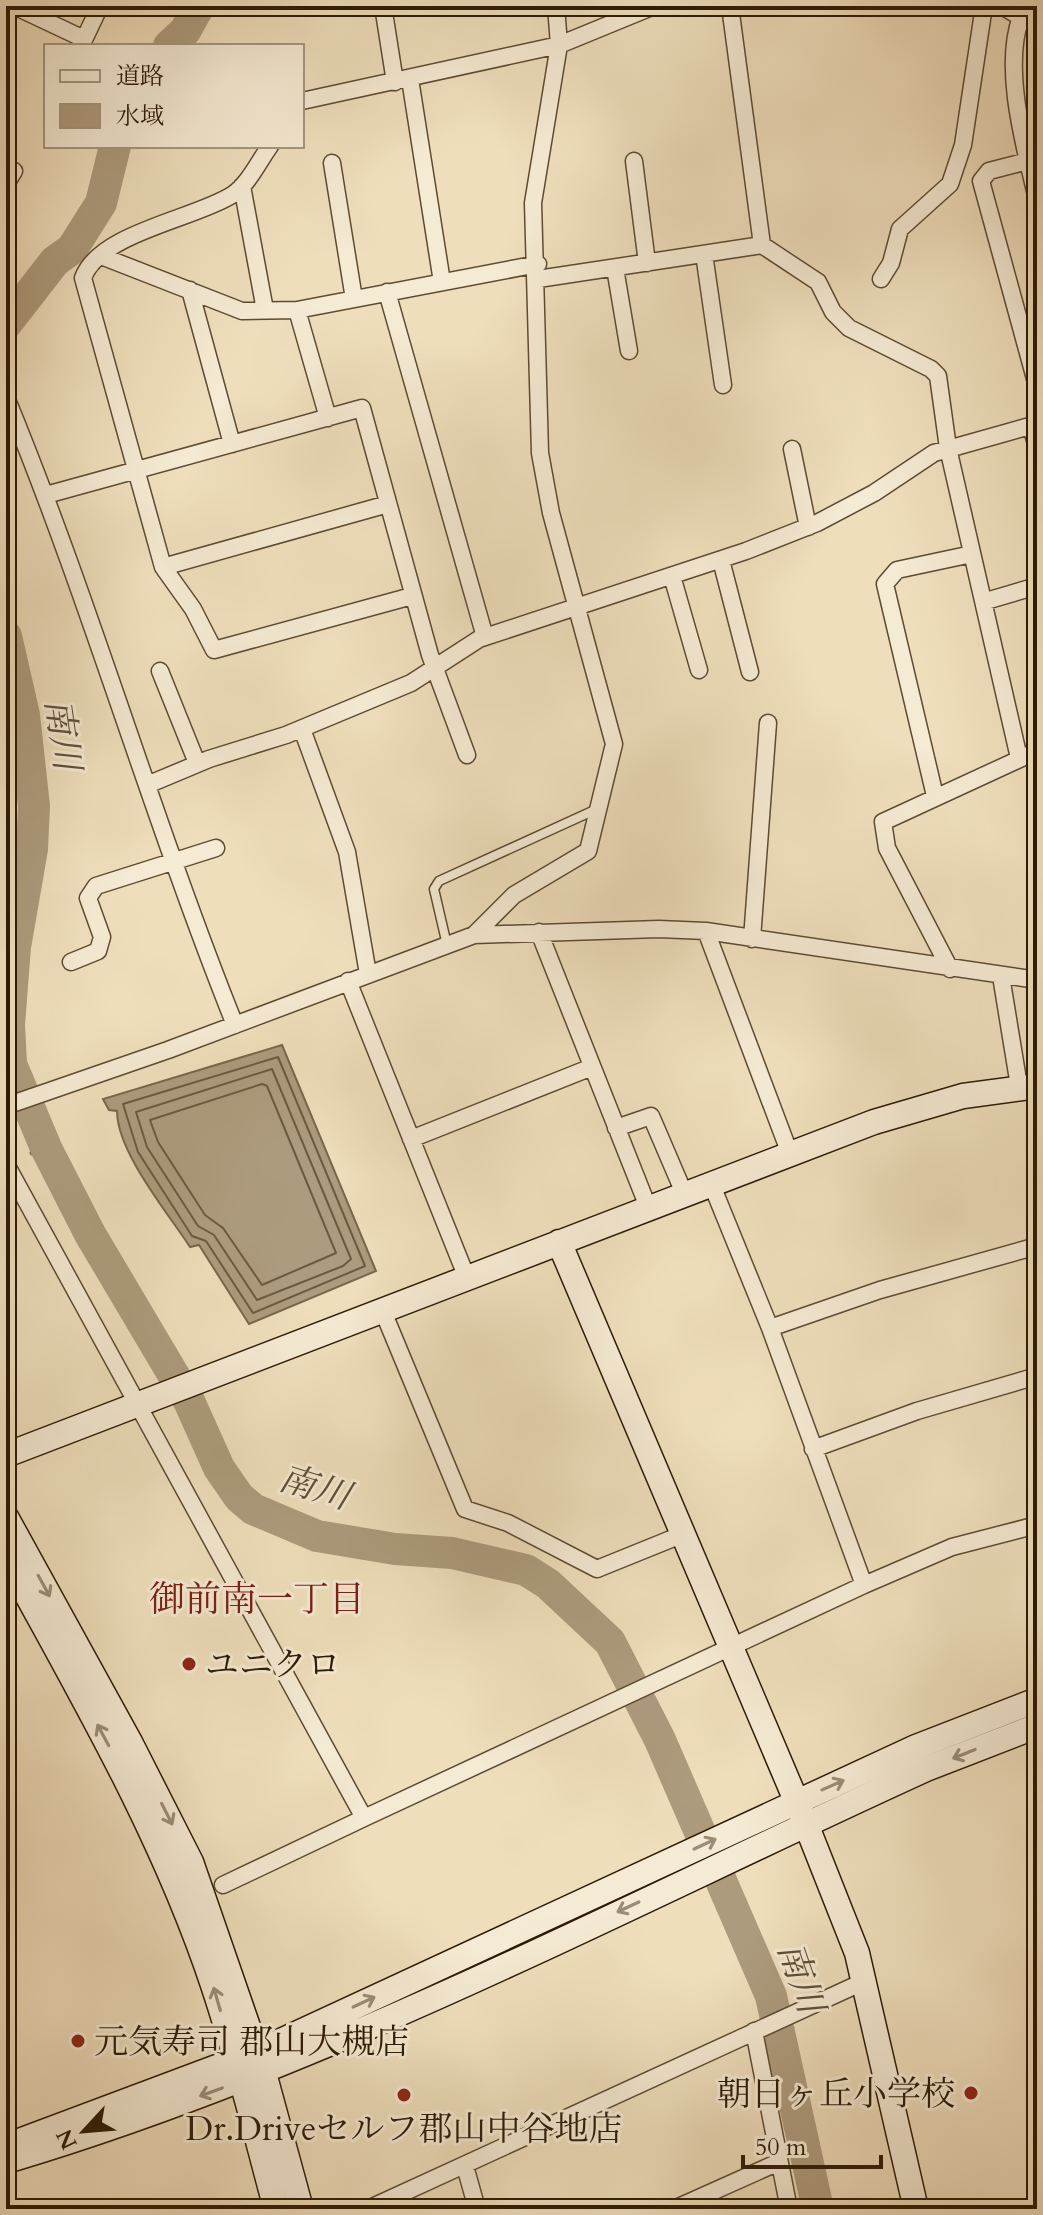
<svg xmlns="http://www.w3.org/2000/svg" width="1043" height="2215" font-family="Cardo,'Noto Serif JP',serif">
  <rect width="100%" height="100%" fill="#efdebc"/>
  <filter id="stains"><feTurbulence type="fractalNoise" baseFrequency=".0025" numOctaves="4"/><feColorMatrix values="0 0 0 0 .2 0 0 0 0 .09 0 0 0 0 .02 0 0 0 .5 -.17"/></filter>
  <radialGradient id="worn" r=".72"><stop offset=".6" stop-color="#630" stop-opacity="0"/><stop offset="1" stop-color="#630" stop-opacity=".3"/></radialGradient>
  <path fill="#ad9b7d" stroke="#79674d" stroke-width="2" d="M282 1045 376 1271 249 1324 199 1245 190 1247C168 1213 117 1152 117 1111L109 1110 103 1099Z"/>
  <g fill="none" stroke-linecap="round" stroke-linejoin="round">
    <path stroke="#6c5a40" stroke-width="2" d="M278 1057 365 1266 253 1313 206 1241 192 1236 138 1152 123 1104Z
      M272 1069 351 1259 343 1266 257 1300 214 1235 198 1226 147 1147 136 1112Z
      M262 1084 267 1086 336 1253 262 1285 223 1228 205 1215 158 1142 150 1120Z"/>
    <path stroke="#79674d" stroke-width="5" d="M32 1153 46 1148"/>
    <path stroke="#ad9b7d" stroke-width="32" d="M169 46 185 31 199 6
      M6 324 55 261 72 249 101 203 115 146
      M6 636 24 715 34 806 32 849 15 947 9 1025 11 1064 46 1148 90 1234 189 1401 219 1468 239 1497 253 1509 317 1536 395 1549 452 1553 526 1570 548 1584 610 1642 660 1740 771 1996 818 2209"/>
    <g stroke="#5d4b32" stroke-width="11">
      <path id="lane" d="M447 945 434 889 439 881 597 809"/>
    </g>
    <g stroke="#5d4b32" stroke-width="19">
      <path id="street" d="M14 6 84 39
        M383 6 395 82
        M730 6 762 245 818 282 833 312 849 328 931 369 938 376 948 448 1019 758
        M1002 6 1037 27
        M1021 17C1002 68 1025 148 1037 199
        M81 46 100 6
        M410 79 442 282
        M302 101 559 45 654 6
        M270 146C259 161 248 185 232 195 194 219 99 233 83 278L163 567 193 609 214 650 412 596
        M634 161 647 263
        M1028 161 989 171 981 181 1037 386
        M332 163 354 299
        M6 184 14 171
        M242 186 265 310
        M704 254 723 385
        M101 256 242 311 297 310 538 264
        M615 268 629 351
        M538 279 762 245
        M881 279 891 263 900 229 950 184 963 145 984 6
        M190 290 232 444
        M387 292 485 637
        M297 310 328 418
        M6 397C91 603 152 818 235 1025
        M1031 425 1037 448
        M792 449 808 527
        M46 495 362 408 430 655 467 755
        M721 560 750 672
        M163 567 388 504
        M672 576 699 670
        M986 601 1037 586
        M160 671 197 763
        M302 729 347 852 368 974
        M147 785 209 759 286 735 411 683 479 639 746 551 817 523 874 493 934 453 1037 424
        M935 796 885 584 897 570 972 554
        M706 931 790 1154
        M539 932 648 1207
        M474 935 514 895 588 851 614 744 551 513 540 453 533 203 559 45 556 6
        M752 939 768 723
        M71 962 98 951 102 937 88 898 96 886 216 848
        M950 969 887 848 883 822 1037 751
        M1001 976 1019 1086
        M348 981 467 1278
        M6 1106 168 1050 474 935 659 929 706 931 1037 980
        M616 1128 651 1116 684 1193
        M411 1139 592 1067
        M6 1164 364 1818 864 1585 952 1547 1037 1525
        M711 1183 770 1328 864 1585
        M382 1309 465 1509 508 1523 597 1569 681 1535
        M770 1328 880 1290 1037 1246
        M813 1449 917 1411 1037 1376
        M223 1885 364 1818
        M754 2031 789 2209
        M465 2166 477 2209
        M368 2209 865 1981
        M674 2209 779 2162"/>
    </g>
    <g stroke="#2c1a04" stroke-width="27">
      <path id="secondary" d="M559 1242 806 1824 857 1953 916 2209
        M6 1455 874 1122 963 1096 1037 1086
        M6 1517 130 1742 191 1862 264 2073 301 2209
        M6 1557C82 1696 164 1836 214 1988 238 2060 256 2135 276 2209
        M6 2146 257 2052 916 1747 1037 1700
        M13 2159C330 2064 625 1906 926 1769L1037 1726"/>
    </g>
    <use href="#lane" stroke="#f5ead3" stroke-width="8"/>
    <use href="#street" stroke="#f5ead3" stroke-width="16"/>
    <use href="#secondary" stroke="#f5ead3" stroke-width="24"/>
  </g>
  <defs><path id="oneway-shaft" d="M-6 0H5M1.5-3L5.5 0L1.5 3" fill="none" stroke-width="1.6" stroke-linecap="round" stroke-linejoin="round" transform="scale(2)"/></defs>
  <g stroke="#9b8c76">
    <use href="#oneway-shaft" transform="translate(44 1586) rotate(61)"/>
    <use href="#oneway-shaft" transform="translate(103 1735) rotate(-118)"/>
    <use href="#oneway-shaft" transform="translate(964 1754) rotate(158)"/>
    <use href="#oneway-shaft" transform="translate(833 1785) rotate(-24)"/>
    <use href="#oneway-shaft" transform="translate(167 1814) rotate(63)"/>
    <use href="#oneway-shaft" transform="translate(705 1844) rotate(-25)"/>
    <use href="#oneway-shaft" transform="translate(628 1907) rotate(155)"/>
    <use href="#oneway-shaft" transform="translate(217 1999) rotate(-106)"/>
    <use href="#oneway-shaft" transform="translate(364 2002) rotate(-25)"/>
    <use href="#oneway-shaft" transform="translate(211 2092) rotate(160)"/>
  </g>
  <g fill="#8f2418" stroke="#f5ead3" stroke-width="3">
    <circle cx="189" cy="1664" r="8"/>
    <circle cx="78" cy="2041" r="8"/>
    <circle cx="971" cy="2093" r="8"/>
    <circle cx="404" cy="2095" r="8"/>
  </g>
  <g text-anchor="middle" stroke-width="6" stroke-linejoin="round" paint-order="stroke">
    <g font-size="34" fill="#2c1a04" stroke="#f5ead3" text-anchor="start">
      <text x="205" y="1676">ユニクロ</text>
      <text x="94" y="2053">元気寿司 郡山大槻店</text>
      <text x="955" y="2105" text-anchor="end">朝日ヶ丘小学校</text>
      <text x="404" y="2140" text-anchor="middle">Dr.Driveセルフ郡山中谷地店</text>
    </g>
    <g font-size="36" font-style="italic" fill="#604e34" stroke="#f5ead3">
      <text transform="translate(64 734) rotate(82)" y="13">南川</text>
      <text transform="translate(315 1486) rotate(17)" y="13">南川</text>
      <text transform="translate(802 1977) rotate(71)" y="13">南川</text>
    </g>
    <g font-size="36" fill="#7a1f14" stroke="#f5ead3">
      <text x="257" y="1611">御前南一丁目</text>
    </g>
  </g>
  <rect width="1043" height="2215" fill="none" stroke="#efdebc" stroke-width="32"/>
  <rect x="8" y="8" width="1027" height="2199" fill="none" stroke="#2c1a04" stroke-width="4"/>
  <rect x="16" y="16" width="1011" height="2183" fill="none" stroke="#2c1a04" stroke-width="2"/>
  <rect x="44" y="44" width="260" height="104" fill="#f5ead3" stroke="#a59780" stroke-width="2"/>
  <rect x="60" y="70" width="40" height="12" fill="#f5ead3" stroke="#a59780" stroke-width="2"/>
  <text x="116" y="84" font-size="24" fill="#2c1a04">道路</text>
  <rect x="60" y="104" width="40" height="24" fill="#ad9b7d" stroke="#a59780" stroke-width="2"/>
  <text x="116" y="124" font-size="24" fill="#2c1a04">水域</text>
  <g transform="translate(84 2131) rotate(244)" stroke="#f5ead3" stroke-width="6" paint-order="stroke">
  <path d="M0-6L14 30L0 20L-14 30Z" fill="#2c1a04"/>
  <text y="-12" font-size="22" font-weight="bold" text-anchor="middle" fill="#2c1a04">N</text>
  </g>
  <path d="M743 2155v12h138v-12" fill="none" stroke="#2c1a04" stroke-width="4"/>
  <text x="755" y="2155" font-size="24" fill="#2c1a04" stroke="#f5ead3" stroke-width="6" paint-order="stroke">50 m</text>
  <rect width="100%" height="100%" filter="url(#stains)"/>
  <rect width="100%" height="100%" fill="url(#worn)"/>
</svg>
